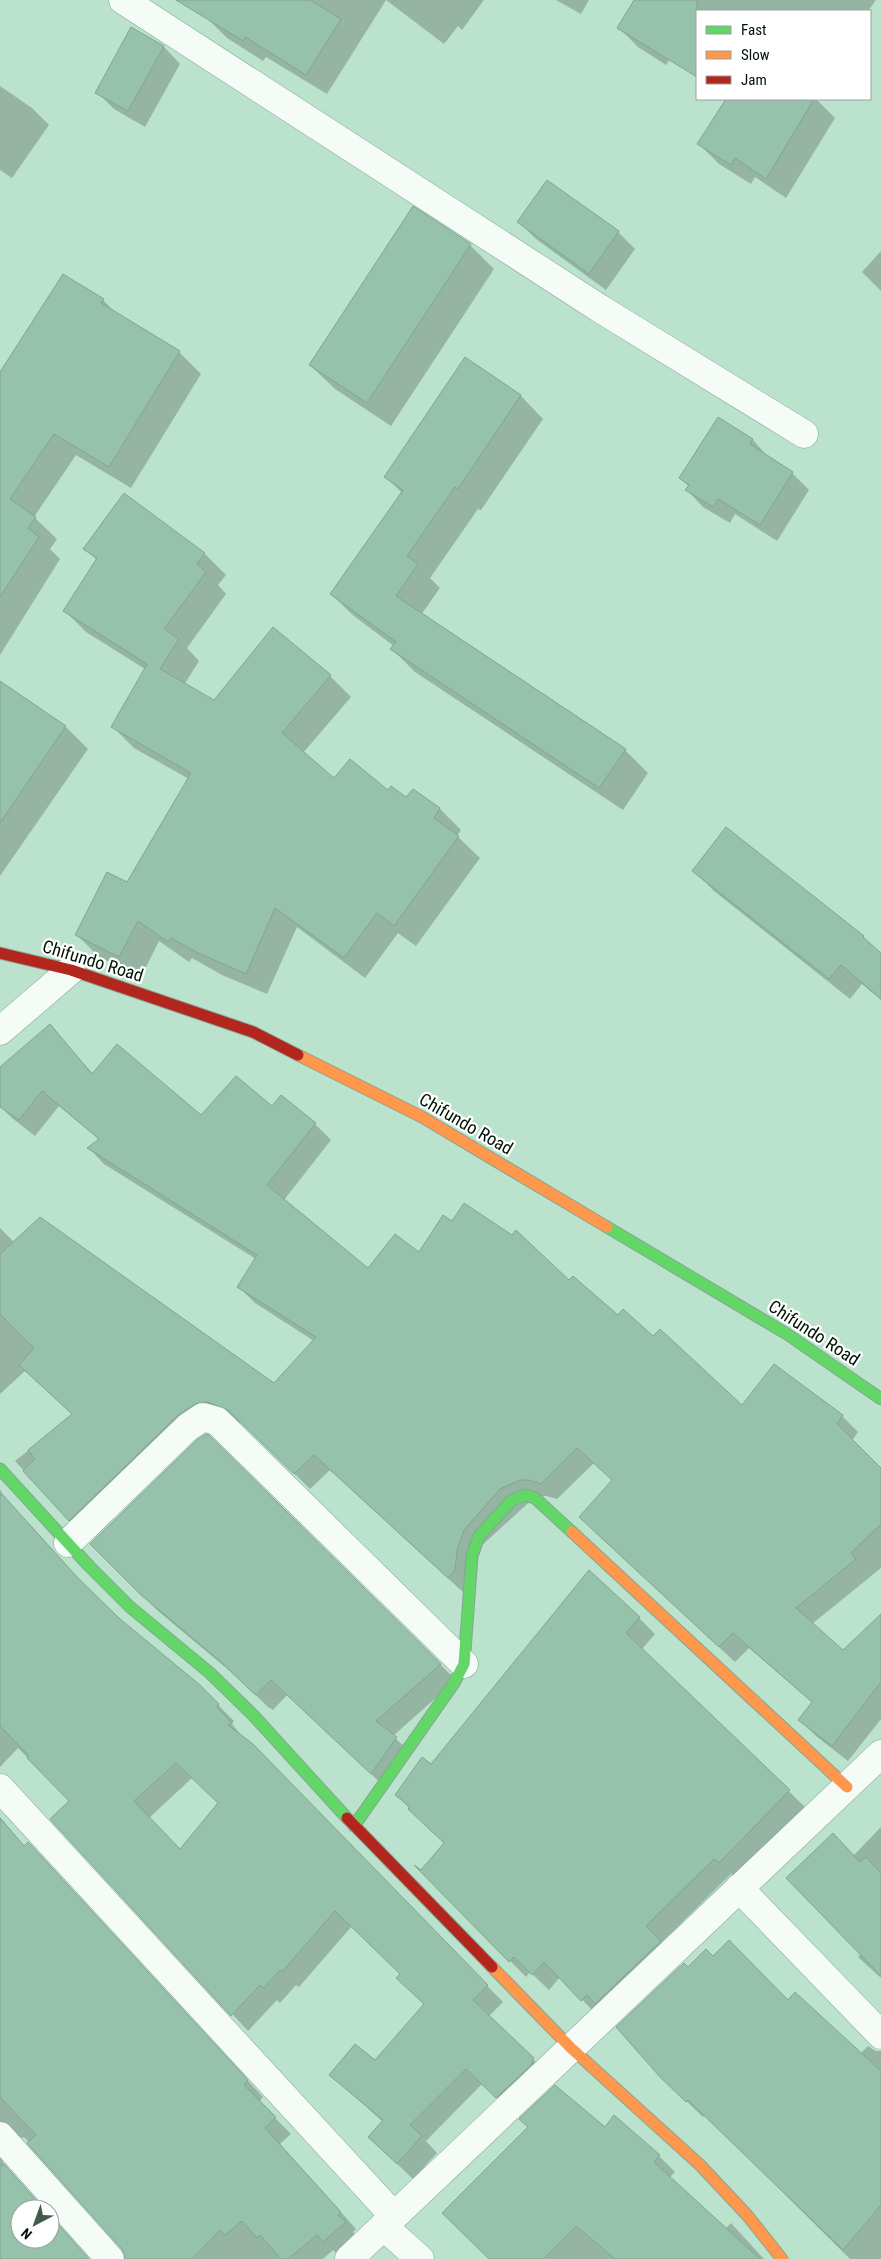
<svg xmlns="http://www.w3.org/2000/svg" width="881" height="2259" font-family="'Roboto Condensed',sans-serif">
  <rect width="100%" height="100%" fill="#bbe2cc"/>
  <path fill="#0003" fill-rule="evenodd" d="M218 0H484L462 30 458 26 444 44 386 0 327 94 266 57 263 61 227 38 207 18Z
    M556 0H589L581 14Z
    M636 0H876L868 11H697V67L674 53 666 65 638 47 618 27Z
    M132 29 164 47 180 64 145 127 114 109 97 92Z
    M0 86 32 108 49 125 12 178 0 170Z
    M722 99H816L835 118 786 198 755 177 751 184 719 164 699 144 725 101Z
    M547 181 618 232 635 249 606 290 536 239 519 222Z
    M470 245 494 269 391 426 335 389 310 365Z
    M881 251V291L862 272Z
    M103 300 116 313 179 352 201 374 131 488 76 455 34 517 57 539 50 549 60 559 0 655V375Z
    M466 359 521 396 543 419 481 510 478 509 430 578 440 588 421 615 625 750 648 773 623 810 415 672 392 649 394 646 354 616 331 594 402 493 385 476Z
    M719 418 753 440 769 458 792 473 809 490 777 541 735 514 730 523 703 507 687 490 689 487 681 478Z
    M124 495 205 554 226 575 218 585 226 594 187 648 199 661 184 685 214 701 273 629 330 676 351 697 303 753 334 780 388 792 407 799 413 790 440 809 461 830 457 836 480 858 416 946 398 933 365 978 297 927 267 994 222 975 192 958 189 962 159 941 141 977 98 956 77 935 127 883 189 779 134 748 113 727 145 669 86 632 65 611 97 560 85 549Z
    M0 683 66 727 88 749 0 876Z
    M694 871 863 937 881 954V1000L862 984 850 999 714 891Z
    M50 1026 93 1074 201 1117 272 1108 281 1097 315 1124 331 1140 284 1200 369 1270 419 1254 453 1223 569 1282 618 1317 653 1337 742 1407 774 1366 842 1416 858 1432 852 1441 881 1470V1568L812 1624 843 1651 881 1616V1719L848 1761 816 1736 800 1720 813 1703 749 1648 735 1662 596 1533 613 1481 594 1463 557 1499 546 1496H536L480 1547 464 1593 330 1470 310 1489 246 1426 239 1422 217 1417 85 1536 15 1461 73 1415 25 1371 0 1394V1228L14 1242 274 1385 314 1341 255 1303 239 1287 256 1259 104 1164 89 1148 100 1140 59 1106 35 1136 12 1118 0 1106V1068Z
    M208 1436 456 1680 393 1736 412 1754 387 1789 287 1695 273 1710 268 1707 237 1677 158 1611 92 1544Z
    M0 1478V1489L4 1497 93 1594 119 1620 199 1686 234 1721 232 1724 245 1740 503 2002 489 2016 549 2075 513 2113 482 2084 426 2141 437 2153 413 2179 369 2137 383 2122 331 2075 375 2062 425 2004 401 1974 352 1926 299 1987 296 1985 280 2003 277 2000 248 2031 52 1819 70 1801 18 1748 0 1767ZM192 1778 220 1804 181 1851 149 1818Z
    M639 1618 655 1634 642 1649 805 1807 735 1878 731 1874 661 1943 676 1958 598 2016 560 1977 549 1990 530 1972 526 1977 422 1871 445 1843 396 1795 431 1766Z
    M0 1817 25 1847 28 1844 44 1859 263 2097 259 2102 291 2134 280 2144 356 2229 353 2232 361 2239 340 2257 333 2250 323 2259H126L123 2248 25 2138 14 2136 0 2156 4 2164 44 2209H20V2239H50V2215L89 2259H0Z
    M881 1827V1978L858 1957 861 1954 853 1856Z
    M713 1958 789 2002 860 2054 868 2046 876 2051H881V2259H850L705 2115 703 2117 678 2093 688 1969Z
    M605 2129 659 2156 675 2172 669 2178 725 2229 731 2223 764 2259H490Z"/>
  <path fill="#96c2ab" stroke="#84a492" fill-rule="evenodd" d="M176 0H310L341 19 306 75 245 37 243 41Z
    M634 0H697V77L617 28Z
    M131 27 164 46 128 111 95 93Z
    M726 99H814L766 179 735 158 731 165 697 144Z
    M547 180 619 231 589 274 517 222Z
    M413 206 471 244 367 403 309 365Z
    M63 274 104 299 101 303 180 351 109 467 54 434 10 499 36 517 28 528 39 537 0 597V372Z
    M465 357 521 395 458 489 455 487 407 556 418 564 396 596 626 749 599 788 390 649 396 642 330 594 403 490 384 477Z
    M718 417 753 439 750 444 793 472 760 525 718 499 713 507 685 490 689 485 679 478Z
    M124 493 205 553 197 564 206 572 164 629 179 639 160 669 214 700 273 627 331 675 282 733 334 778 350 759 388 790 391 786 406 797 413 789 440 808 434 818 459 836 394 926 377 913 344 958 275 908 246 974 200 954 171 938 168 942 138 921 119 957 75 935 107 872 127 882 191 773 111 727 147 664 63 611 97 558 83 549Z
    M0 681 66 726 0 823Z
    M726 827 864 936 863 937 881 953V999L841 965 829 979 692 871Z
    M50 1024 92 1074 117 1044 201 1115 236 1076 272 1106 281 1095 316 1123 267 1185 368 1268 395 1234 419 1252 443 1215 452 1221 464 1203 512 1235 516 1230 569 1280 573 1276 618 1315 623 1309 653 1336 660 1329 742 1405 774 1364 843 1415 837 1424 881 1468V1524L851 1553 856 1559 796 1608 843 1650 881 1614V1682L832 1746 798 1720 812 1702 733 1633 719 1647 579 1517 612 1480 577 1448 541 1484 529 1480H520L500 1489 464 1530 457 1551 455 1570 448 1578 314 1455 294 1474 228 1410 207 1402 195 1404 177 1416 69 1521 23 1471 35 1459 28 1450 72 1414 19 1365 34 1348 0 1314V1254L40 1217 274 1383 316 1337 237 1287 257 1255 87 1148 99 1139 42 1091 19 1120 0 1107V1067Z
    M206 1434 209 1435 441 1664 376 1721 397 1737 371 1774 271 1680 256 1695 251 1691 220 1661 141 1595 90 1544 198 1439Z
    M2 1494 77 1577 119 1618 200 1685 219 1704 217 1707 231 1722 228 1725 253 1744 488 1985 473 2000 534 2058 531 2065 496 2098 466 2069 410 2125 422 2136 397 2164 368 2137 383 2120 329 2075 355 2044 375 2060 424 2004 396 1978 400 1974 335 1911 282 1972 280 1970 264 1988 260 1985 231 2016 50 1819 69 1801 27 1758 29 1756 0 1726V1496ZM176 1763 218 1803 180 1849 134 1801Z
    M589 1570 640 1617 626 1633 790 1790 719 1863 714 1859 646 1926 661 1941 595 2004 587 1995 581 2001 544 1962 532 1975 514 1957 509 1962 414 1865 421 1870 444 1843 408 1809 410 1807 395 1795 422 1757 431 1764Z
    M0 1818 24 1846 28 1842 248 2080 244 2085 276 2117 265 2128 341 2212 338 2215 346 2222 323 2242 317 2235 288 2259H281L260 2235 257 2238 242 2221 225 2235 220 2230 192 2259H125L122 2249 27 2143 36 2135 0 2097Z
    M833 1833 860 1862 866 1857 881 1873V1976L786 1878Z
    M729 1940 788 2000 795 1992 881 2071V2205L843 2250 688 2100 686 2102 660 2077 616 2027 684 1963 688 1967 706 1949 713 1956Z
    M555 2085 605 2127 614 2115 660 2155 654 2162 760 2259H615L576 2226 543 2259H489L442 2213 528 2127 519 2119Z
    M4 2164 44 2209H20V2239H50V2215L89 2259H0V2167Z"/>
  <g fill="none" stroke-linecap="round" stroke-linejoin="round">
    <g stroke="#85a593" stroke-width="29">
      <path id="street" d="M123 0 599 308 804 434
        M0 1031 71 970
        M68 1543 188 1427 203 1417 217 1421 464 1664
        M0 1788 394 2216
        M739 1888 881 2035
        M0 2136 110 2259
        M383 2226 420 2259
        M349 2259 881 1754"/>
    </g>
    <g stroke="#85a593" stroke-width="13">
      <path id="fast" d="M607 1227 787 1334 881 1399
        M0 1469 89 1566 130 1607 210 1673 253 1715 347 1818
        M354 1826 454 1683 464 1664 472 1556 479 1536 512 1500 525 1495 535 1498 572 1532"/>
    </g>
    <g stroke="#85a593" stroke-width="13">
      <path id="slow" d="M298 1055 422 1117 607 1227
        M572 1532 847 1787
        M492 1967 571 2048 700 2165 747 2215 782 2259"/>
    </g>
    <g stroke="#85a593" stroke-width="13">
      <path id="jam" d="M0 953 71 970 253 1032 298 1055
        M347 1818 492 1967"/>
    </g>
    <use href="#street" stroke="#f5fbf7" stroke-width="28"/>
    <use href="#fast" stroke="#63d668" stroke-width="11"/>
    <use href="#slow" stroke="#ff974d" stroke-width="11"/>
    <use href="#jam" stroke="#b3261e" stroke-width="11"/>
  </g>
  <g text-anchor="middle" stroke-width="4.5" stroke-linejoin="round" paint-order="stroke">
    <g font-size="18" fill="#001207" stroke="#fff">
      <text transform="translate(93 961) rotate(17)" y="6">Chifundo Road</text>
      <text transform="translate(466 1124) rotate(30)" y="6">Chifundo Road</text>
      <text transform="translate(814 1333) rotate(33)" y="6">Chifundo Road</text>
    </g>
  </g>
  <rect x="696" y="10" width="175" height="90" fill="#ffffff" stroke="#99a09c"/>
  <rect x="706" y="26" width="25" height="8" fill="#63d668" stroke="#99a09c"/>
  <text x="741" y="35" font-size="15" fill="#001207">Fast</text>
  <rect x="706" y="51" width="25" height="8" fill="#ff974d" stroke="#99a09c"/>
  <text x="741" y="60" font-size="15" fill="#001207">Slow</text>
  <rect x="706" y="76" width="25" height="8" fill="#b3261e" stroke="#99a09c"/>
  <text x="741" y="85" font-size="15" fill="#001207">Jam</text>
  <g transform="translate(35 2224) rotate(221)"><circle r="24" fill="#ffffff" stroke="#99a09c"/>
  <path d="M0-4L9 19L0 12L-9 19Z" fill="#415b4c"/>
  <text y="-8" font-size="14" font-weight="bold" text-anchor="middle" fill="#001207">N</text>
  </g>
</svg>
